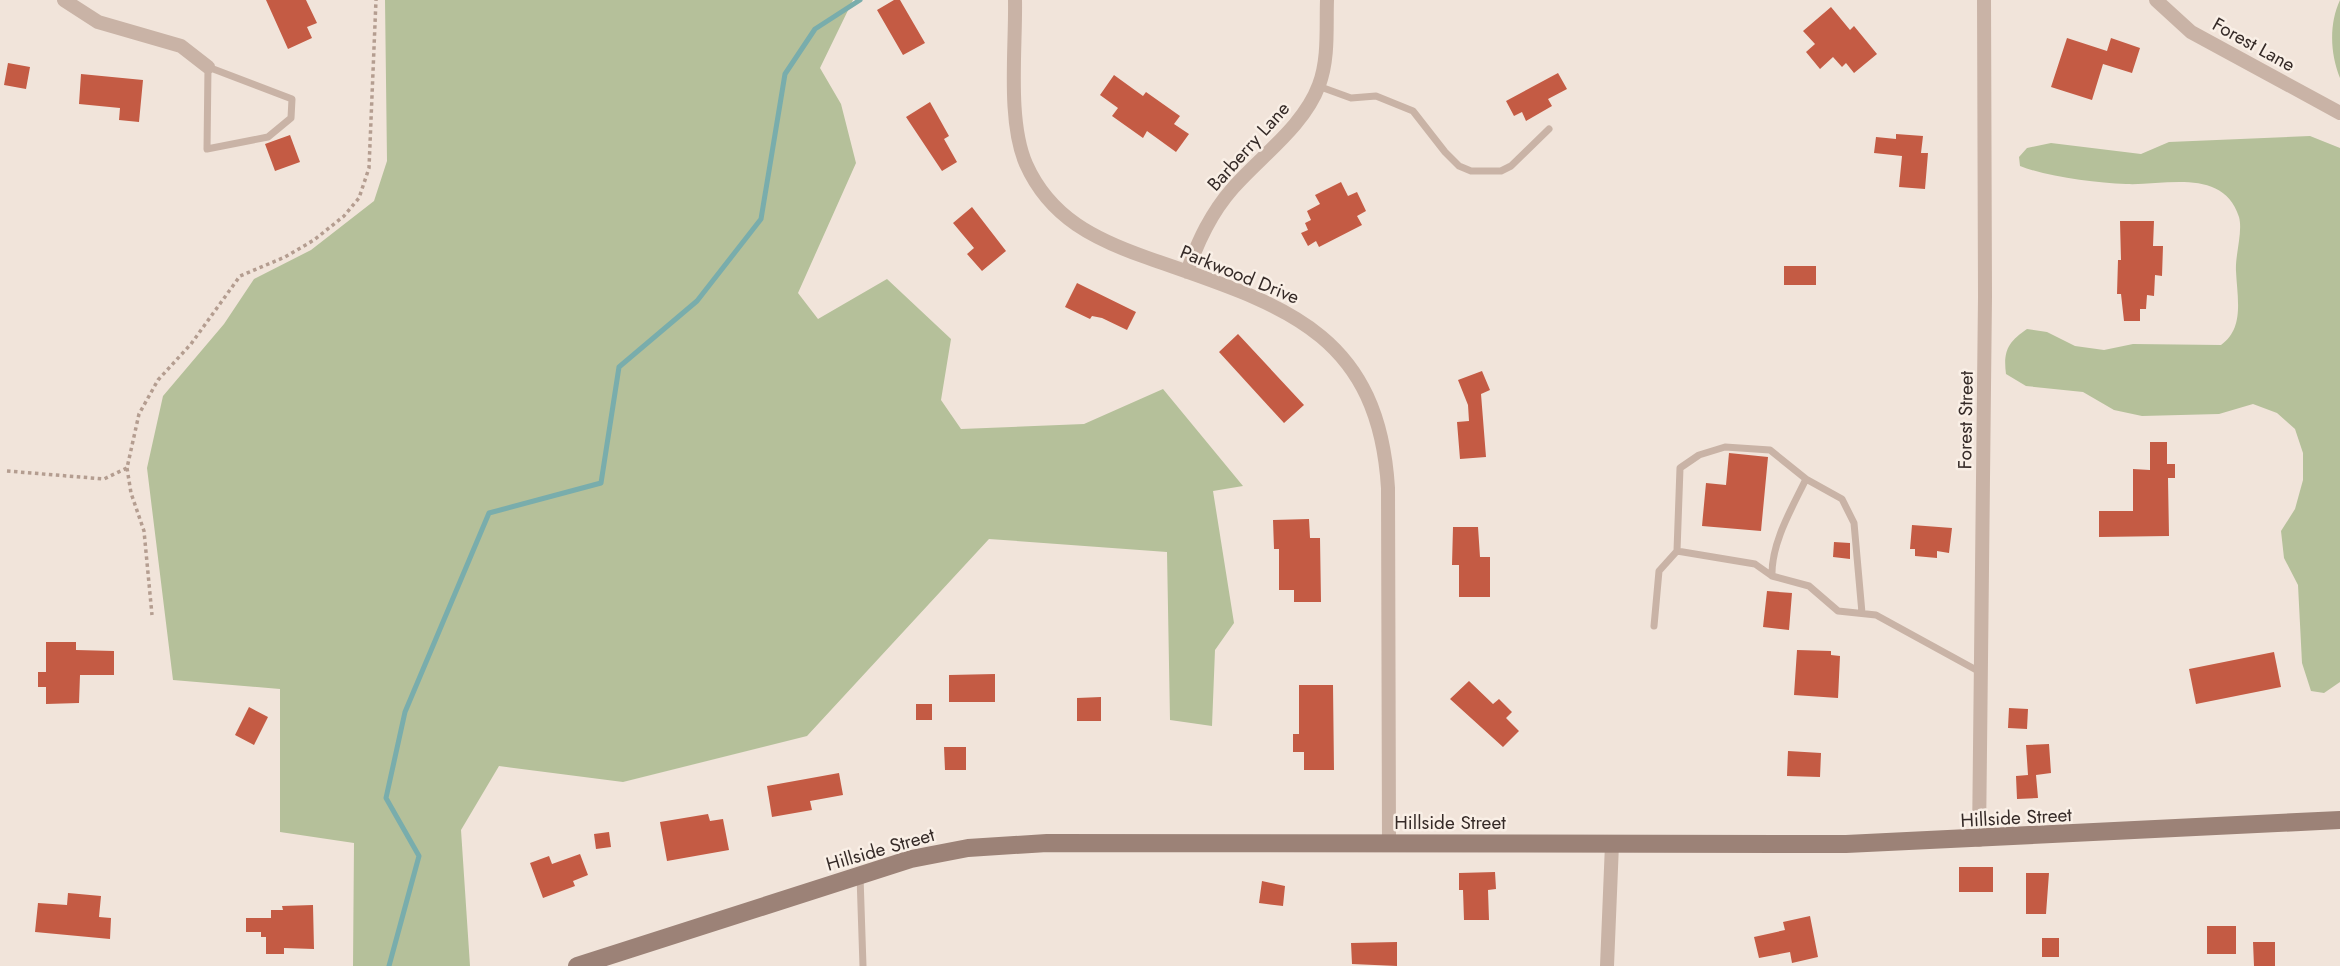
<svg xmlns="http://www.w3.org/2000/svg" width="2340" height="966" font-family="Jost,sans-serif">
  <rect width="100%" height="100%" fill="#f1e4da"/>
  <path fill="#b5c09a" d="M385 0H853L820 68 841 104 856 163 798 293 818 319 887 279 951 339 941 400 961 429 1084 424 1163 389 1243 486 1213 491 1234 623 1215 650 1212 726 1170 720 1167 552 989 539 807 736 623 782 499 766 461 830 470 966H353L354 843 280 832V689L173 680 147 468 163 396 224 324 254 279 311 250 374 201 387 161Z
    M2340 0V78C2330 53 2329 24 2340 0Z
    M2310 136 2340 148V682L2324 693 2311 691 2302 663 2298 585 2284 558 2281 531 2295 509 2303 480V453L2295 429 2277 413 2253 404 2219 414 2142 416 2114 410 2083 392 2026 386 2006 374C2003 351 2008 342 2027 329L2047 332 2075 346 2104 350 2133 344 2221 345C2245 328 2237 297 2236 271 2235 255 2243 232 2239 217 2223 167 2164 186 2126 184 2095 183 2048 177 2020 166L2019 157 2027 148 2051 143 2141 154 2169 142Z"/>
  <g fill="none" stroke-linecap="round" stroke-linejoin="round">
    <path stroke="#79adac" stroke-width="5" d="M389 966 419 856 386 798 405 712 489 513 601 483 619 367 697 301 761 219 785 74 815 29 860 0"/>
  </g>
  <path fill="#c45b44" d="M266 0H306L317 23 307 27 312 38 288 49Z
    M894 0H900L925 43 903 55 877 10Z
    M1831 7 1850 30 1854 26 1877 54 1854 73 1846 63 1842 67 1833 57 1820 69 1806 52 1815 44 1803 31Z
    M2067 38 2107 51 2111 38 2140 48 2132 73 2103 64 2092 100 2051 87Z
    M8 63 30 67 26 89 4 85Z
    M1558 73 1567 89 1548 99 1552 106 1526 121 1522 112 1514 116 1506 101Z
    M81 74 143 80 139 122 119 120 120 108 79 104Z
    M1114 75 1143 96 1146 92 1180 116 1174 124 1189 134 1176 152 1147 131 1143 138 1112 116 1118 108 1100 95Z
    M930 102 949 136 944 139 957 162 942 171 906 117Z
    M1896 134 1923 136 1921 153H1928L1925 189 1899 187 1902 156 1874 153 1876 137 1896 139Z
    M290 135 300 162 275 171 265 144Z
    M1341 182 1348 196 1357 192 1366 211 1357 216 1362 225 1319 247 1316 241 1308 246 1301 233 1308 230 1305 223 1311 220 1307 211 1320 204 1315 195Z
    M972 207 1006 251 982 271 967 254 974 248 953 223Z
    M2120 221H2154L2153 246H2163L2162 276 2155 275 2154 296 2147 295 2146 309H2140V321H2124L2121 294H2117L2118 260H2121Z
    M1784 266H1816V285H1784Z
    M1077 283 1136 312 1127 330 1102 318 1092 316 1090 319 1065 307Z
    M1238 334 1304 405 1284 423 1219 352Z
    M1482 371 1490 390 1481 394 1486 457 1460 459 1457 422 1469 421 1468 405 1458 380Z
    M2150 442H2167V464H2175V478H2168L2169 536 2099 537V511H2133V469L2150 470Z
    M1729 453 1768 457 1761 531 1702 526 1706 483 1726 485Z
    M1309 519 1310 538H1320L1321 602H1294V590H1279V549H1274L1273 520Z
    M1912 525 1952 528 1949 553 1937 551V558L1915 556V549H1910Z
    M1453 527H1478L1480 557H1490V597H1459V565H1452Z
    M1834 542 1850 543V559L1833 557Z
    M1767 591 1792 593 1789 630 1763 627Z
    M46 642H76V650L114 651V675H80L79 703 46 704V687H38V672H46Z
    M1797 650 1831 651V655L1840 656 1838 698 1794 695Z
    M2274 652 2281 687 2196 704 2189 669Z
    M995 674V702H949V675Z
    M1469 681 1493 704 1499 699 1512 712 1506 718 1519 731 1503 747 1450 699Z
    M1299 685H1333L1334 770H1304V752H1293V734H1299Z
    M1101 697V721H1077V698Z
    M916 704H932V720H916Z
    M249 707 268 717 254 745 235 735Z
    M2009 708 2028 709 2027 729 2008 728Z
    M2049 744 2051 773 2036 775 2038 798 2017 799 2016 776 2028 775 2026 745Z
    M944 747H966V770H945Z
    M1788 751 1821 753 1820 777 1787 776Z
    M839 773 843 795 810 801 812 810 772 817 767 786Z
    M708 814 710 821 723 819 729 850 667 861 660 822Z
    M609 832 611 847 596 849 594 834Z
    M580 854 588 875 573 881 575 886 543 898 530 863 549 856 552 864Z
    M1959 867H1993V892H1959Z
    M1495 872 1496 889 1488 890 1489 920H1464L1463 890H1459V873Z
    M2026 873H2049L2046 914H2026Z
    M1262 881 1285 886 1283 906 1259 903Z
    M68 893 101 896 99 917 111 918 110 939 35 932 38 903 67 905Z
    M313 905 314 949 284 948V954H266V937H261V932H246V918H271V910H283L282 906Z
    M1810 916 1818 957 1792 963 1790 952 1759 958 1754 937 1785 930 1783 922Z
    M2207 926H2236V954H2207Z
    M2042 938H2059V957H2042Z
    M1397 942V966L1352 964 1351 943Z
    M2253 942H2275V966H2254Z"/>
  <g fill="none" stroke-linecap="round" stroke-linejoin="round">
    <path stroke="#b49d90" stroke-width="3.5" stroke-dasharray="3.5 3.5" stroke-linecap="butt" d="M127 468 131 493 144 531 152 615
      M7 471 104 479 127 468 139 414 158 380 191 344 240 276 285 257 314 240 344 216 359 198 369 168 376 0"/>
    <path stroke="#c9b3a6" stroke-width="7" d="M208 67 292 99 291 118 268 137 207 149Z
      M1318 86 1351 98 1376 96 1413 111 1445 152 1459 166 1471 171H1501L1511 166 1549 129
      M1806 479 1842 499 1854 523 1862 613
      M1772 576C1771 543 1792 508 1806 479L1770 450 1725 447 1699 455 1680 468 1677 551 1755 564 1772 576 1809 586 1838 611 1876 615 1980 672
      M1654 626 1659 571 1677 551
      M860 876 863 966"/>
    <path stroke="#c9b3a6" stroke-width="14" d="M64 0 98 22 181 46 208 67
      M1015 0C1016 48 1007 120 1026 164 1050 218 1096 240 1148 258 1278 304 1378 328 1388 488L1389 843
      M2156 0 2191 32 2340 113
      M1187 272C1198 241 1211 213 1233 188 1261 156 1304 126 1319 85 1329 58 1326 28 1327 0
      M1979 840 1985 297 1984 0
      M1607 966 1612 844"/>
    <path stroke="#9c8277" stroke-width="18" d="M577 966 911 859 968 848 1047 843 1846 844 2340 820"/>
  </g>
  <g text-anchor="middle" stroke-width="5" stroke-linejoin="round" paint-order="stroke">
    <g font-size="19" fill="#352a27" stroke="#f9efe6">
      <text transform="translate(2254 44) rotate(29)" y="7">Forest Lane</text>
      <text transform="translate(1248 146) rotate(-48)" y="7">Barberry Lane</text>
      <text transform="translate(1240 274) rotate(22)" y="7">Parkwood Drive</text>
      <text transform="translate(1965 420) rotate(-89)" y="7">Forest Street</text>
      <text transform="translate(2016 817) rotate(-3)" y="7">Hillside Street</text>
      <text x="1450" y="829">Hillside Street</text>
      <text transform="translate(880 849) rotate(-16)" y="7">Hillside Street</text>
    </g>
  </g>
</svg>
